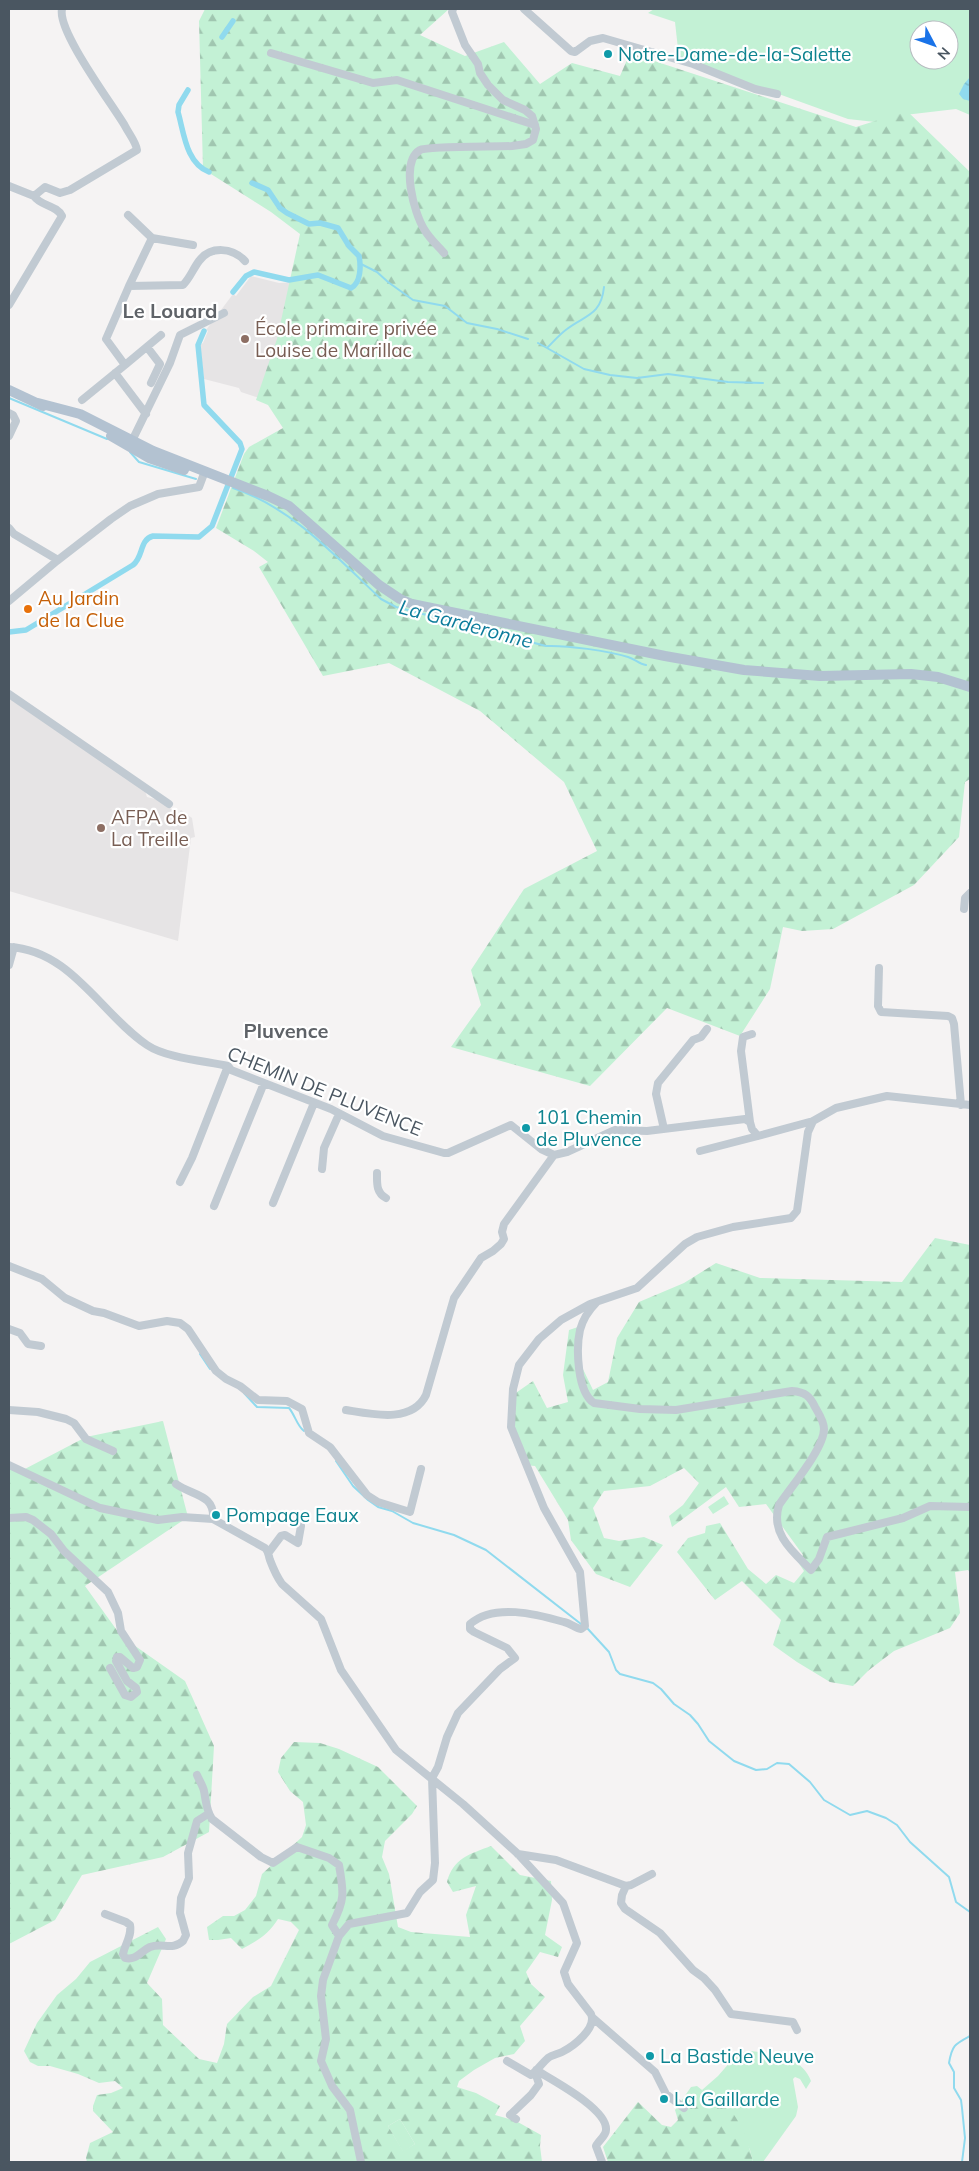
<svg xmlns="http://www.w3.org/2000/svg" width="979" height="2171" font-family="Mulish,sans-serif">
  <defs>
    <pattern id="forest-firs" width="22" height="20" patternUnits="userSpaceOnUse" patternTransform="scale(1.25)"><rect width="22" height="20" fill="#c3f1d5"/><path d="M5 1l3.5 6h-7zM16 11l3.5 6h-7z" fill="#a0c6b0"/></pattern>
    <pattern id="water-ripples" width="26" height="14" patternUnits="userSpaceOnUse" patternTransform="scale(1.25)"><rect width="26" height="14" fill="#90daee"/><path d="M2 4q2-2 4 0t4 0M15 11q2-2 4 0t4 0" fill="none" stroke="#78b4c4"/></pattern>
  </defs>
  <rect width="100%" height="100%" fill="#f5f3f3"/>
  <path fill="#e6e4e5" d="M251 276 279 283 298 282 265 400 241 392 239 388 204 379 200 345 203 343 208 331 206 330 233 294 236 296Z
    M9 696 145 791 147 797 159 800 178 814 181 810 192 818 195 837 191 838 178 941 9 891Z"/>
  <path fill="#c3f1d5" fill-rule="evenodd" d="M654 9H970V115L956 109 896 116 875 122 848 119 679 58 675 22 648 13ZM919 30H949V60H919Z
    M724 1496 729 1504 713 1514 708 1507Z
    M750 2051C773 2053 802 2056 811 2081L806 2089 800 2079 795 2077 793 2079 798 2107 796 2116 763 2162H753L750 2150 735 2118 702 2090 718 2076 738 2053Z
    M400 2119 415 2144 403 2152 388 2126Z"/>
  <path fill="url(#forest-firs)" fill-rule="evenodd" d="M205 9H449L420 35 465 56 504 42 540 84 572 63 620 76 630 53 856 127 907 111 970 172V779L965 782 959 837 914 885 833 929 802 931 783 927 770 989 740 1036 667 1008 590 1086 451 1047 481 1005 471 970 524 889 597 851 564 782 480 711 389 663 323 676 259 567 268 562 254 551 216 528 244 454 249 447 283 428 268 405 256 400 277 339 300 234 271 212 203 169 199 21Z
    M935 1238 970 1245V1573L968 1570 955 1572 960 1613 950 1628 894 1651 869 1670 853 1686 830 1682 797 1662 773 1645 781 1620 742 1581 715 1600 677 1552 688 1538 705 1533 706 1526 720 1523 748 1569 766 1584 776 1575 794 1583 804 1571 798 1562 803 1555 766 1504 739 1507 726 1487 672 1527 669 1516 683 1505 699 1483 684 1468 650 1486 604 1491 593 1508 604 1538 619 1541 644 1537 663 1545 630 1587 596 1574 571 1540 568 1520 535 1466 523 1465 513 1441 510 1397 533 1381 547 1408 568 1402 563 1375 569 1330 578 1327 582 1367 593 1390 608 1382 617 1338 639 1302 684 1283 716 1263 760 1278 902 1282Z
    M163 1421 188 1517 85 1586 121 1636 185 1681 214 1746 209 1832 163 1857 82 1875 55 1920 9 1944V1468L21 1471 86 1437Z
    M294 1742 320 1743 339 1749 378 1767 417 1806 412 1814 385 1841 382 1857 389 1874 398 1927 411 1932 470 1937 466 1915 476 1886 453 1892 447 1882C453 1858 470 1854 491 1846L520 1875 551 1881 552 1900 545 1935 562 1947 558 1957 540 1952 526 1972 531 1984 545 1997 520 2026 525 2041 514 2054 495 2058 474 2070 459 2081 457 2087 476 2093 500 2106 495 2115 516 2121 541 2135 540 2146 542 2162H87L86 2158 90 2143 113 2132 93 2111V2106L97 2095 111 2093 123 2088 115 2081 99 2083 78 2074 50 2066H38L30 2062 24 2051 37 2023 57 1995 76 1979 90 1962 158 1927 166 1939 147 1983 162 1999 163 2025 199 2059 217 2063 224 2044 227 2024 253 1997 271 1986 299 1930 291 1922 278 1919C269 1934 257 1941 242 1949L231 1938 218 1940H209L207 1927 223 1916H234L245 1910 256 1896 262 1874 302 1837 306 1825 303 1802 290 1791 278 1772 281 1758ZM400 2119 415 2144 403 2151 388 2126Z
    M697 2086C705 2093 714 2097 723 2103 739 2115 749 2143 753 2162H608L603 2147 638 2102 662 2125 671 2127 678 2120 675 2110 691 2087Z"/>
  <path fill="url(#water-ripples)" d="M970 77V101L963 99 959 94 964 84Z"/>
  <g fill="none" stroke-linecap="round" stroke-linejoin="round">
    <path stroke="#90daee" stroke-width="2" d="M359 263 377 272 388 282 413 300 445 306 467 323 497 329 528 339
      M538 343 547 348C553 342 560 334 567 329 585 315 601 316 604 287
      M547 348 584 369 610 375 637 378 668 374 728 382 763 383
      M9 398 107 439
      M130 452 139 462 196 479
      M233 488C293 508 336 557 381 599L396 607 546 646C567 645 608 651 628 657 635 659 639 664 646 665
      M200 1354 210 1369
      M244 1393 257 1407 289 1408C295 1415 297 1426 304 1431
      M336 1461 353 1486 368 1500 378 1507 392 1511 413 1523 454 1535 486 1550 581 1624
      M587 1628 609 1652 616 1670 620 1674 653 1683 661 1689 674 1704 690 1715 698 1724 709 1741 734 1761 756 1770 767 1769 777 1763 789 1764 810 1782 824 1800 850 1815 867 1811 886 1818 897 1825 910 1842 949 1877 956 1902 970 1912
      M962 2162 965 2138 962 2108 961 2100 954 2088V2072L949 2063C952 2045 955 2044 970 2036"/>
    <path stroke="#90daee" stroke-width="5.5" d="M222 37 233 21
      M188 90 179 105 178 112C184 133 186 163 209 172
      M233 292 246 276 254 272 289 280 318 275 351 288C361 283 361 266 359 256L349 246 338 228 320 223 309 224 287 213 280 208 268 190 252 183
      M9 632 26 630 133 565C144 556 139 540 153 536L199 537 212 526 242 449 240 443 204 405 198 345 204 331"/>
    <path stroke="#c1cad2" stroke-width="8" d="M524 9 571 51 575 52 590 41 603 38 693 64 755 89 777 94
      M271 53 373 83 397 80 535 125
      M9 186 34 196
      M128 215 152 238
      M444 253C437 245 429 238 424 229 414 213 400 162 420 150 428 146 498 147 512 146L526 144 533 140 536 129 532 116 525 110 503 100 488 85 480 73 478 64 465 45 452 12 453 9
      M129 286 152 238 193 245
      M9 305 62 216C57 205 40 206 34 196L45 187 60 193 70 190 137 150C136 142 129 134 125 126 112 104 57 31 62 9
      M147 347 160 364 151 383
      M125 365 161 335
      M115 373 146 414
      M82 400 125 365 106 339 129 286 183 285C190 278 193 269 199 261 211 245 233 248 245 261
      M9 413 13 415 16 421 9 436
      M130 445 170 363 180 335 224 313
      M9 528 14 534 58 560
      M9 601 58 560 111 519 130 506 158 494 199 487 205 471
      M9 694 169 804
      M964 909 965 898 970 893
      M9 947C71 950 101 1014 147 1045 166 1058 205 1061 228 1066L231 1070 331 1109 383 1136 444 1153H448L511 1125 541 1149 554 1155 567 1152 615 1130 647 1131 745 1119 750 1122 752 1129 758 1136 813 1121 836 1108 887 1096 970 1105
      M9 965 14 947
      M879 968 878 1006 881 1012 948 1016 952 1018 954 1024 961 1105
      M750 1122 741 1051 743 1037 752 1034
      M664 1129 656 1094 658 1083 693 1040 701 1037 707 1029
      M700 1151 758 1136
      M322 1169 324 1148 339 1114
      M377 1173C377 1183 376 1193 386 1198
      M180 1182 192 1158 228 1066
      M273 1203 314 1103
      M214 1206 264 1083
      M9 1266 42 1279 65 1298 93 1311 104 1313 139 1326 167 1321 180 1323 188 1329 216 1371 226 1379 240 1386 258 1400 287 1401 302 1409 309 1433 330 1447 367 1495 378 1502 410 1512 421 1469
      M596 1303C589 1310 583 1319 580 1330 576 1348 577 1392 594 1403L640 1409 676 1410 792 1391C805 1392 810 1396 815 1407 819 1414 824 1421 824 1429 824 1449 790 1488 779 1505 770 1534 793 1552 811 1570L819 1559 827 1537 903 1518 930 1506 970 1507
      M9 1329 20 1333 28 1344 41 1346
      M9 1410 38 1412 66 1419 74 1423 86 1439 113 1451
      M346 1410C371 1414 412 1424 426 1395L454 1298 481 1258 493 1251 501 1244 504 1239 502 1232 504 1224 554 1155
      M9 1465 100 1508 158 1520 182 1517 213 1519 265 1548C269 1552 268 1554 270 1560 273 1568 277 1577 282 1584L321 1619 341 1670 396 1750 463 1804 518 1854 563 1903 577 1943 564 1972 568 1984 591 2014C597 2028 574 2046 562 2052 558 2054 552 2055 548 2058 542 2063 538 2070 531 2075L507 2061
      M176 1484C193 1496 215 1494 213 1519
      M9 1518 26 1517 33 1520 51 1534 64 1551 108 1592 118 1613 121 1631 140 1660 137 1667 133 1668 120 1657H117L116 1661 127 1681 136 1688 137 1692 131 1697 125 1695 110 1668
      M269 1552 281 1536 285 1535 298 1543 301 1526
      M197 1775C199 1780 203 1786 204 1791 206 1801 206 1810 212 1819L261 1857 273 1863 297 1847 329 1858 339 1865C344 1893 345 1900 332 1925L339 1936
      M518 1854 556 1860 626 1886 631 1885 652 1874
      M626 1886 622 1895 621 1903 625 1909 660 1933 693 1970 704 1978 715 1990 731 2014 793 2022 797 2030
      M105 1914 126 1922 130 1925C132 1937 125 1943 123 1954L125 1958C136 1961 141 1951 150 1947 162 1942 172 1951 183 1941L186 1935 180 1913 181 1898 189 1878 188 1853 197 1821 208 1814
      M593 2018 655 2072 666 2094 684 2108
      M536 2070C552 2080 608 2109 606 2130 606 2136 598 2141 596 2146L602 2162
      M516 2119 510 2115 531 2095 539 2084 535 2072
      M361 2162 350 2110 332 2086 321 2061 326 2039 321 1996 323 1980 339 1936 349 1924 407 1913 420 1892 433 1880 435 1863 432 1778 438 1767 447 1737 458 1713 500 1669 515 1658 507 1648 474 1632 470 1629V1624C494 1603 536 1614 564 1622 570 1623 575 1628 581 1629L585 1626 580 1572 544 1508 511 1427 513 1389 519 1365 539 1339 561 1320 590 1304 637 1288 685 1244 697 1237 733 1227 791 1218 797 1211 808 1132 813 1121"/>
    <path stroke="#b3c2d1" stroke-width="10" d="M9 390 43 406
      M38 403 80 414 153 451 268 496 289 506 379 585 400 599 412 604 665 656 744 670 820 676 911 674 938 677 970 687
      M111 436 149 458 184 470"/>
  </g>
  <g fill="#0f9aa8" stroke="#fff" stroke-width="2">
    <circle cx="608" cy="54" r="5"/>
    <circle cx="526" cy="1128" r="5"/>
    <circle cx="216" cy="1515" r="5"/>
    <circle cx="650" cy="2056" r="5"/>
    <circle cx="664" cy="2099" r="5"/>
  </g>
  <g fill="#8d6e63" stroke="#fff" stroke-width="2">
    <circle cx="245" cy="339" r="5"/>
    <circle cx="101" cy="828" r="5"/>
  </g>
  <circle fill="#e8710a" stroke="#fff" stroke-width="2" cx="28" cy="609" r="5"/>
  <g text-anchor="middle" stroke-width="4.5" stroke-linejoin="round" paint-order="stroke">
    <g font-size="19" fill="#0d838f" stroke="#fff" text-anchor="start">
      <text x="618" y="61">Notre-Dame-de-la-Salette</text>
      <text x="536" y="1124">101 Chemin<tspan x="536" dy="22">de Pluvence</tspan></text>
      <text x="226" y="1522">Pompage Eaux</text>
      <text x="660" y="2063">La Bastide Neuve</text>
      <text x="674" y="2106">La Gaillarde</text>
    </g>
    <g font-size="19" fill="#785e54" stroke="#fff" text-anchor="start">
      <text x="255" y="335">École primaire privée<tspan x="255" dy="22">Louise de Marillac</tspan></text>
      <text x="111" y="824">AFPA de<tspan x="111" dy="22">La Treille</tspan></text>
    </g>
    <g font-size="19" fill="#c56008" stroke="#fff" text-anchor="start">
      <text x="38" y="605">Au Jardin<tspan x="38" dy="22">de la Clue</tspan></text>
    </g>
    <g font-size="19" fill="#4a5661" stroke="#fff">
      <text transform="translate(325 1091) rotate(22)" y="7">CHEMIN DE PLUVENCE</text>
    </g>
    <g font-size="20" font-weight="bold" fill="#5f6368" stroke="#fff">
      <text x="170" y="318">Le Louard</text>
      <text x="286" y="1038">Pluvence</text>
    </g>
    <g font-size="20" font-style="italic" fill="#0c7c9b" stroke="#fff">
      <text transform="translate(466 624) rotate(15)" y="7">La Garderonne</text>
    </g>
  </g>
  <rect width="979" height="2171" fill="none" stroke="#4a5661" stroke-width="20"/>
  <g transform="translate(934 45) rotate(131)"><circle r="24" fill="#ffffff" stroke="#b7bbc0"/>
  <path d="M0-4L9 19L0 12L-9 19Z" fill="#1a73e8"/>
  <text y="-8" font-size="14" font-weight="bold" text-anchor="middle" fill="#4a5661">N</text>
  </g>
</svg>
